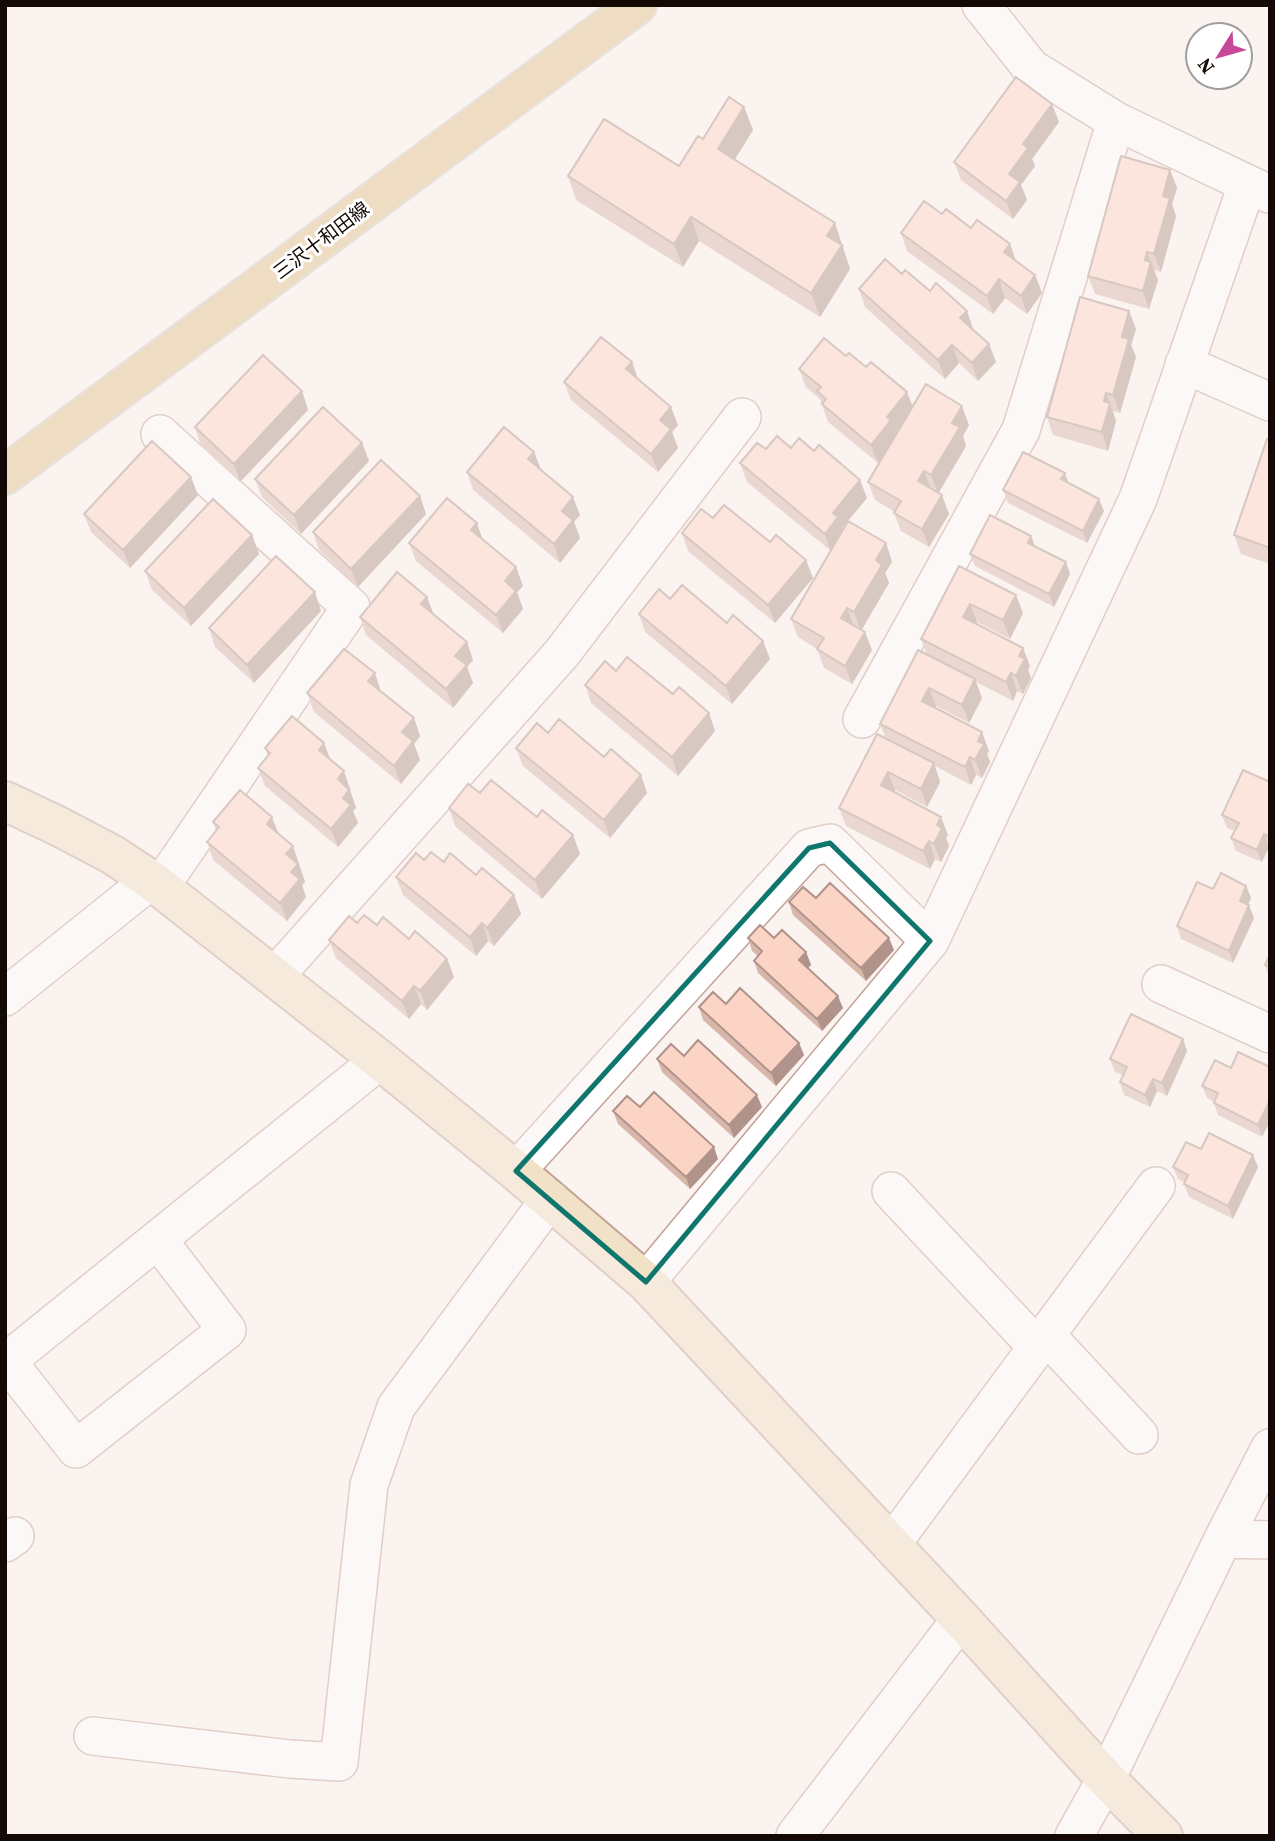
<svg xmlns="http://www.w3.org/2000/svg" width="1275" height="1841" font-family="'Source Serif 4','Noto Sans JP',serif">
  <rect width="100%" height="100%" fill="#faf3f0"/>
  <g fill="none" stroke-linecap="round" stroke-linejoin="round">
    <g stroke="#c4a296" stroke-width="40">
      <path id="street" d="M981 5 1031 68 1116 121 1269 194
        M1184 364 1270 402
        M862 719 1021 430 1116 121
        M160 887 351 607 160 434
        M275 976 562 653 742 417
        M1161 984 1270 1034
        M5 997 151 880
        M516 1171 809 848 830 843 930 941
        M891 1191 1037 1347
        M158 1240 227 1330 76 1449 7 1361 380 1060
        M646 1282 930 941 1138 499 1247 185
        M1046 1335 1139 1435
        M1223 1539 1270 1540
        M5 1543 15 1536
        M891 1545 1156 1186
        M93 1736 290 1759 339 1762 369 1485 396 1407 550 1199
        M795 1836 961 1619
        M1074 1836 1106 1779 1223 1539 1270 1448"/>
    </g>
    <g stroke="#c4a296" stroke-width="42">
      <path id="secondary" d="M5 801 60 827 113 855 151 880 380 1060 516 1171 646 1282 961 1619 1106 1779 1163 1836"/>
    </g>
    <g stroke="#d0cecd" stroke-width="42">
      <path id="primary" d="M5 475 637 5"/>
    </g>
    <use href="#street" stroke="#fff" stroke-width="37"/>
    <use href="#secondary" stroke="#f1e1c6" stroke-width="38"/>
    <use href="#primary" stroke="#e2c48d" stroke-width="38"/>
  </g>
  <path fill="#d9b6aa" d="M744 107 753 130 735 159 844 246 843 248 850 269 820 317 699 241 683 267 576 200 568 176 679 166 703 139Z
    M1059 122 1032 159 1035 166 1021 185 1027 200 1013 219 961 180 954 162Z
    M1170 170 1177 188 1172 204 1176 216 1161 272 1154 270 1158 280 1149 309 1095 294 1088 276Z
    M942 214 971 228 1010 244 1016 261 1035 275 1042 293 1027 314 1005 298 993 314 907 251 901 233Z
    M902 274 930 291 967 311 973 329 989 344 996 362 978 381 959 363 945 379 865 307 859 289Z
    M1129 311 1136 329 1131 345 1136 357 1120 413 1113 411 1116 421 1108 451 1053 435 1047 417Z
    M846 356 907 392 912 407 969 425 963 436 966 446 938 493 949 514 929 547 901 531 894 513 895 512 875 500 868 482 883 457 878 463 828 422 820 399 806 387 799 369Z
    M632 362 638 379 678 425 672 432 678 448 658 472 571 400 564 382Z
    M302 391 308 410 240 482 201 446 195 427Z
    M1270 440V564L1241 554 1234 535Z
    M362 443 369 461 301 534 262 497 255 479Z
    M791 448 867 498 842 528 843 530 886 543 892 562 885 573 889 583 861 630 872 650 852 684 824 668 817 649 798 637 791 619 831 551 747 482 740 463 766 449Z
    M534 452 541 470 580 515 574 522 580 538 560 563 473 490 467 472Z
    M1065 473 1068 483 1104 511 1087 543 1008 503 1003 490Z
    M198 495 130 568 91 532 84 514Z
    M426 514 358 587 319 550 313 532Z
    M713 518 813 578 775 623 688 551 682 533Z
    M252 535 259 554 191 626 152 590 145 571Z
    M1031 536 1035 546 1070 574 1054 607 975 566 970 554Z
    M483 540 516 567 523 586 517 592 523 609 503 633 416 561 409 543Z
    M959 566 1023 613 1010 639 977 622 976 624 1030 666 1028 670 1031 678 1023 694 1017 691 1013 701 976 682 982 698 969 723 936 706 935 708 989 751 987 754 990 762 982 778 976 775 971 785 935 766 940 782 927 807 895 790 894 792 948 835 946 838 949 846 941 862 935 859 930 869 846 826 839 808 886 739 880 724 927 655 921 639Z
    M670 599 727 623 763 641 770 659 732 704 645 632 639 614Z
    M321 611 254 683 215 647 209 628Z
    M433 614 473 660 467 667 473 683 453 708 366 635 360 617Z
    M585 685 673 694 709 713 715 731 678 776 591 703Z
    M381 691 414 718 420 736 414 744 420 760 401 784 314 712 307 693Z
    M548 733 647 793 610 838 523 766 516 748Z
    M324 743 330 760 351 789 350 791 356 808 353 811 358 823 338 847 265 786 258 768 268 756 265 748Z
    M1270 782V847H1269L1262 862 1236 851 1231 838 1235 831 1227 828 1222 815Z
    M480 793 537 817 573 835 580 854 542 899 455 826 449 808Z
    M213 822 278 834 293 846 305 882 302 885 306 897 287 921 213 860 207 842 216 831Z
    M424 860 444 862 476 875 514 895 521 914 494 946 488 941 476 956 403 895 396 877Z
    M1246 886 1251 898 1248 905 1254 918 1233 963 1181 939 1177 926 1213 889Z
    M816 898 894 950 866 981 793 915 789 902Z
    M357 923 377 925 447 959 454 977 427 1010 421 1004 409 1019 336 958 329 940Z
    M748 938H774L806 952 811 965 808 968 843 1008 822 1031 758 973 754 961 758 956 752 951Z
    M1270 955V978L1265 965Z
    M699 1007 799 1043 804 1055 776 1086 703 1020Z
    M1187 1051 1167 1096 1157 1091 1150 1107 1124 1095 1120 1082 1123 1075 1115 1072 1110 1059Z
    M1238 1052 1262 1137 1218 1115 1214 1103V1102L1207 1098 1202 1086 1231 1068Z
    M684 1056 762 1107 734 1138 662 1072 657 1059Z
    M640 1107 718 1159 690 1189 618 1124 613 1111Z
    M1201 1149 1258 1167 1233 1219 1189 1197 1184 1184 1185 1183 1178 1179 1173 1167Z"/>
  <path fill="#b0948b" d="M1052 104 1059 122 1032 159 1035 166 1021 185 1027 200 1013 219 1006 201 1009 174 1023 144Z
    M744 107 753 130 727 172 718 149Z
    M1170 170 1177 188 1172 204 1176 216 1161 272 1154 254 1163 196Z
    M691 217 699 241 683 267 674 244Z
    M835 223 850 269 820 317 811 293 827 236Z
    M1010 244 1016 262 1004 252Z
    M1147 252 1158 280 1149 309 1143 291 1145 260Z
    M1035 275 1042 293 1027 314 1021 296Z
    M999 279 1005 298 993 314 987 296Z
    M967 311 973 329 966 336 960 318Z
    M1129 311 1136 329 1131 345 1136 357 1120 413 1113 395 1122 337Z
    M989 344 996 362 978 381 972 363Z
    M952 345 959 363 945 379 938 360Z
    M632 362 638 380 626 369Z
    M302 391 308 410 240 482 234 464Z
    M907 392 914 410 896 432 898 438 878 463 871 445 887 417Z
    M1106 393 1116 421 1108 451 1102 432 1104 401Z
    M962 406 969 425 963 436 966 446 938 494 931 475 952 423Z
    M671 407 678 425 672 432 678 448 658 472 651 454 660 420Z
    M362 443 369 461 301 534 294 515Z
    M534 452 541 470 528 459Z
    M924 471 931 490 918 481Z
    M1065 473 1069 485 1061 479Z
    M191 477 198 495 130 568 123 550Z
    M860 480 867 498 842 528 845 535 831 552 825 534 833 513Z
    M942 495 949 514 929 547 922 529Z
    M420 496 426 514 358 587 351 569Z
    M573 497 580 515 574 522 580 538 560 563 554 544 562 511Z
    M1099 499 1104 511 1087 543 1083 531Z
    M477 523 483 541 471 530Z
    M252 535 259 554 191 626 184 608Z
    M1031 536 1036 549 1028 543Z
    M886 543 892 562 885 573 889 583 861 631 854 612 876 560Z
    M806 560 813 578 775 623 768 605Z
    M1066 562 1070 574 1054 607 1049 594Z
    M516 567 523 586 517 592 523 609 503 633 496 615 505 581Z
    M315 592 321 611 254 683 247 665Z
    M1016 595 1023 613 1010 639 1003 620Z
    M427 597 434 615 421 604Z
    M970 604 977 622 970 635 963 617Z
    M847 608 854 627 841 618Z
    M865 632 872 650 852 684 845 666Z
    M763 641 770 659 732 704 726 686Z
    M467 642 473 660 467 667 473 683 453 708 446 689 455 656Z
    M1023 648 1030 666 1028 670 1031 678 1023 694 1016 676 1019 656Z
    M375 673 381 692 368 681Z
    M1011 673 1017 691 1013 701 1006 682Z
    M975 679 982 698 969 723 962 705Z
    M929 688 936 706 929 720 922 701Z
    M709 713 715 731 678 776 672 757Z
    M414 718 420 736 414 744 420 760 401 784 394 766 402 732Z
    M982 732 989 751 987 754 990 762 982 778 975 760 978 741Z
    M324 743 331 761 319 750Z
    M970 757 976 775 971 785 965 767Z
    M934 763 940 782 927 807 921 789Z
    M344 771 356 808 353 811 358 823 338 847 331 829 338 779Z
    M888 772 895 790 888 804 881 785Z
    M641 775 647 793 610 838 604 820Z
    M272 817 279 835 267 824Z
    M941 817 948 835 946 838 949 846 941 862 934 844 937 825Z
    M1264 834 1269 847 1262 862 1257 850Z
    M573 835 580 854 542 899 535 880Z
    M929 841 935 859 930 869 923 851Z
    M293 846 305 882 302 885 306 897 287 921 280 903 286 854Z
    M1246 886 1251 898 1244 914 1240 901Z
    M514 895 521 914 494 946 487 928Z
    M1249 905 1254 918 1233 963 1229 951Z
    M482 923 488 941 476 956 470 937Z
    M889 938 894 950 866 981 861 968Z
    M806 952 811 965 803 973 799 960Z
    M447 959 454 977 427 1010 420 991Z
    M414 986 421 1004 409 1019 402 1001Z
    M838 996 843 1008 822 1031 817 1019Z
    M1183 1039 1187 1051 1167 1096 1162 1083Z
    M799 1043 804 1055 776 1086 771 1073Z
    M1153 1079 1157 1091 1150 1107 1145 1095Z
    M757 1095 762 1107 734 1138 729 1125Z
    M1270 1100V1122L1262 1137 1258 1125Z
    M714 1147 718 1159 690 1189 686 1177Z
    M1253 1155 1258 1167 1233 1219 1228 1206Z"/>
  <path fill="#fcd4c6" stroke="#b0948b" stroke-width="2" d="M1016 77 1052 104 1023 144 1028 148 1009 174 1020 182 1006 201 954 162Z
    M729 97 744 107 718 149 835 223 827 236 842 245 811 293 691 217 674 244 568 176 604 119 679 166 698 136 703 139Z
    M1121 156 1170 170 1163 196 1170 198 1154 254 1147 252 1145 260 1151 262 1143 291 1088 276Z
    M924 201 942 214 946 209 971 228 977 220 1010 244 1004 252 1035 275 1021 296 999 279 987 296 901 233Z
    M885 259 902 274 905 270 930 291 936 283 967 311 960 318 989 344 972 363 952 345 938 360 859 289Z
    M1080 297 1129 311 1122 337 1129 339 1113 395 1106 393 1104 401 1110 403 1102 432 1047 417Z
    M601 337 632 362 626 369 671 407 660 420 671 429 651 454 564 382Z
    M824 338 846 356 849 353 866 367 871 362 907 392 887 417 891 420 871 445 822 404 826 399 817 391 821 387 799 369Z
    M263 355 302 391 234 464 195 427Z
    M926 384 962 406 952 423 960 427 931 475 924 471 918 481 942 495 922 529 894 513 901 501 868 482Z
    M323 407 362 443 294 515 255 479Z
    M504 427 534 452 528 459 573 497 562 511 573 520 554 544 467 472Z
    M777 436 791 448 799 438 814 451 819 445 860 480 833 513 838 517 825 534 740 463 757 443 766 449Z
    M1267 439 1270 440V548L1234 535Z
    M152 441 191 477 123 550 84 514Z
    M1023 452 1065 473 1061 479 1099 499 1083 531 1003 490Z
    M381 460 420 496 351 569 313 532Z
    M447 498 477 523 471 530 516 567 505 581 516 591 496 615 409 543Z
    M213 499 252 535 184 608 145 571Z
    M724 505 770 542 776 535 806 560 768 605 682 533 701 509 713 518Z
    M990 515 1031 536 1028 543 1066 562 1049 594 970 554Z
    M848 521 886 543 876 560 882 565 854 612 847 608 841 618 865 632 845 666 817 649 824 638 791 619Z
    M276 556 315 592 247 665 209 628Z
    M959 566 1016 595 1003 620 970 604 963 617 1023 648 1019 656 1025 659 1016 676 1011 673 1006 682 921 639Z
    M397 572 427 597 421 604 467 642 455 656 467 665 446 689 360 617Z
    M682 585 727 623 733 615 763 641 726 686 639 614 659 589 670 599Z
    M344 649 375 673 368 681 414 718 402 732 413 741 394 766 307 693Z
    M918 650 975 679 962 705 929 688 922 701 982 732 978 741 984 744 975 760 970 757 965 767 880 724Z
    M627 657 673 694 679 687 709 713 672 757 585 685 605 661 616 671Z
    M292 716 324 743 319 750 344 771 338 779 349 790 343 798 351 805 331 829 258 768 270 753 265 748Z
    M559 719 604 757 611 749 641 775 604 820 516 748 537 723 548 733Z
    M877 734 934 763 921 789 888 772 881 785 941 817 937 825 942 828 934 844 929 841 923 851 839 808Z
    M1243 770 1270 782V837L1264 834 1257 850 1231 838 1239 823 1222 815Z
    M491 780 537 817 542 810 573 835 535 880 449 808 468 784 480 793Z
    M240 790 272 817 267 824 293 846 286 854 298 864 291 872 300 879 280 903 207 842 219 827 213 822Z
    M431 852 444 862 450 853 476 875 482 868 514 895 487 928 482 923 470 937 396 877 416 853 424 860Z
    M1221 873 1246 886 1240 901 1249 905 1229 951 1177 926 1197 882 1213 889Z
    M830 883 889 938 861 968 789 902 803 887 816 898Z
    M364 915 377 925 383 917 409 939 415 931 447 959 420 991 414 986 402 1001 329 940 349 916 357 923Z
    M760 925 774 938 782 930 806 952 799 960 838 996 817 1019 754 961 762 951 748 938Z
    M1270 955V967L1265 965Z
    M740 988 799 1043 771 1073 699 1007 713 992 726 1004Z
    M1131 1014 1183 1039 1162 1083 1153 1079 1145 1095 1120 1082 1127 1067 1110 1059Z
    M698 1040 757 1095 729 1125 657 1059 671 1044 684 1056Z
    M1238 1052 1270 1067V1100L1258 1125 1214 1103 1218 1093 1202 1086 1215 1060 1231 1068Z
    M654 1092 714 1147 686 1177 613 1111 627 1096 640 1107Z
    M1209 1133 1253 1155 1228 1206 1184 1184 1188 1175 1173 1167 1186 1142 1201 1149Z"/>
  <path d="M0 0H1275V1841H0ZM830 843 930 941 646 1282 516 1171 809 848Z" fill="#faf3f0" fill-opacity=".55" fill-rule="evenodd"/>
  <path fill="none" stroke="#0f766e" stroke-width="5" stroke-linejoin="round" d="M830 843 930 941 646 1282 516 1171 809 848Z"/>
  <g text-anchor="middle" stroke-width="6" stroke-linejoin="round" paint-order="stroke">
    <g font-size="19" fill="#140905" stroke="#fff">
      <text transform="translate(321 240) rotate(-37)" y="7">三沢十和田線</text>
    </g>
  </g>
  <rect width="1275" height="1841" fill="none" stroke="#140905" stroke-width="14"/>
  <g transform="translate(1219 56) rotate(233)"><circle r="33" fill="#ffffff" stroke="#a19d9b" stroke-width="2"/>
  <path d="M0-5L12 26L0 18L-12 26Z" fill="#c64897"/>
  <text y="-10" font-size="19" font-weight="bold" text-anchor="middle" fill="#140905">N</text>
  </g>
</svg>
